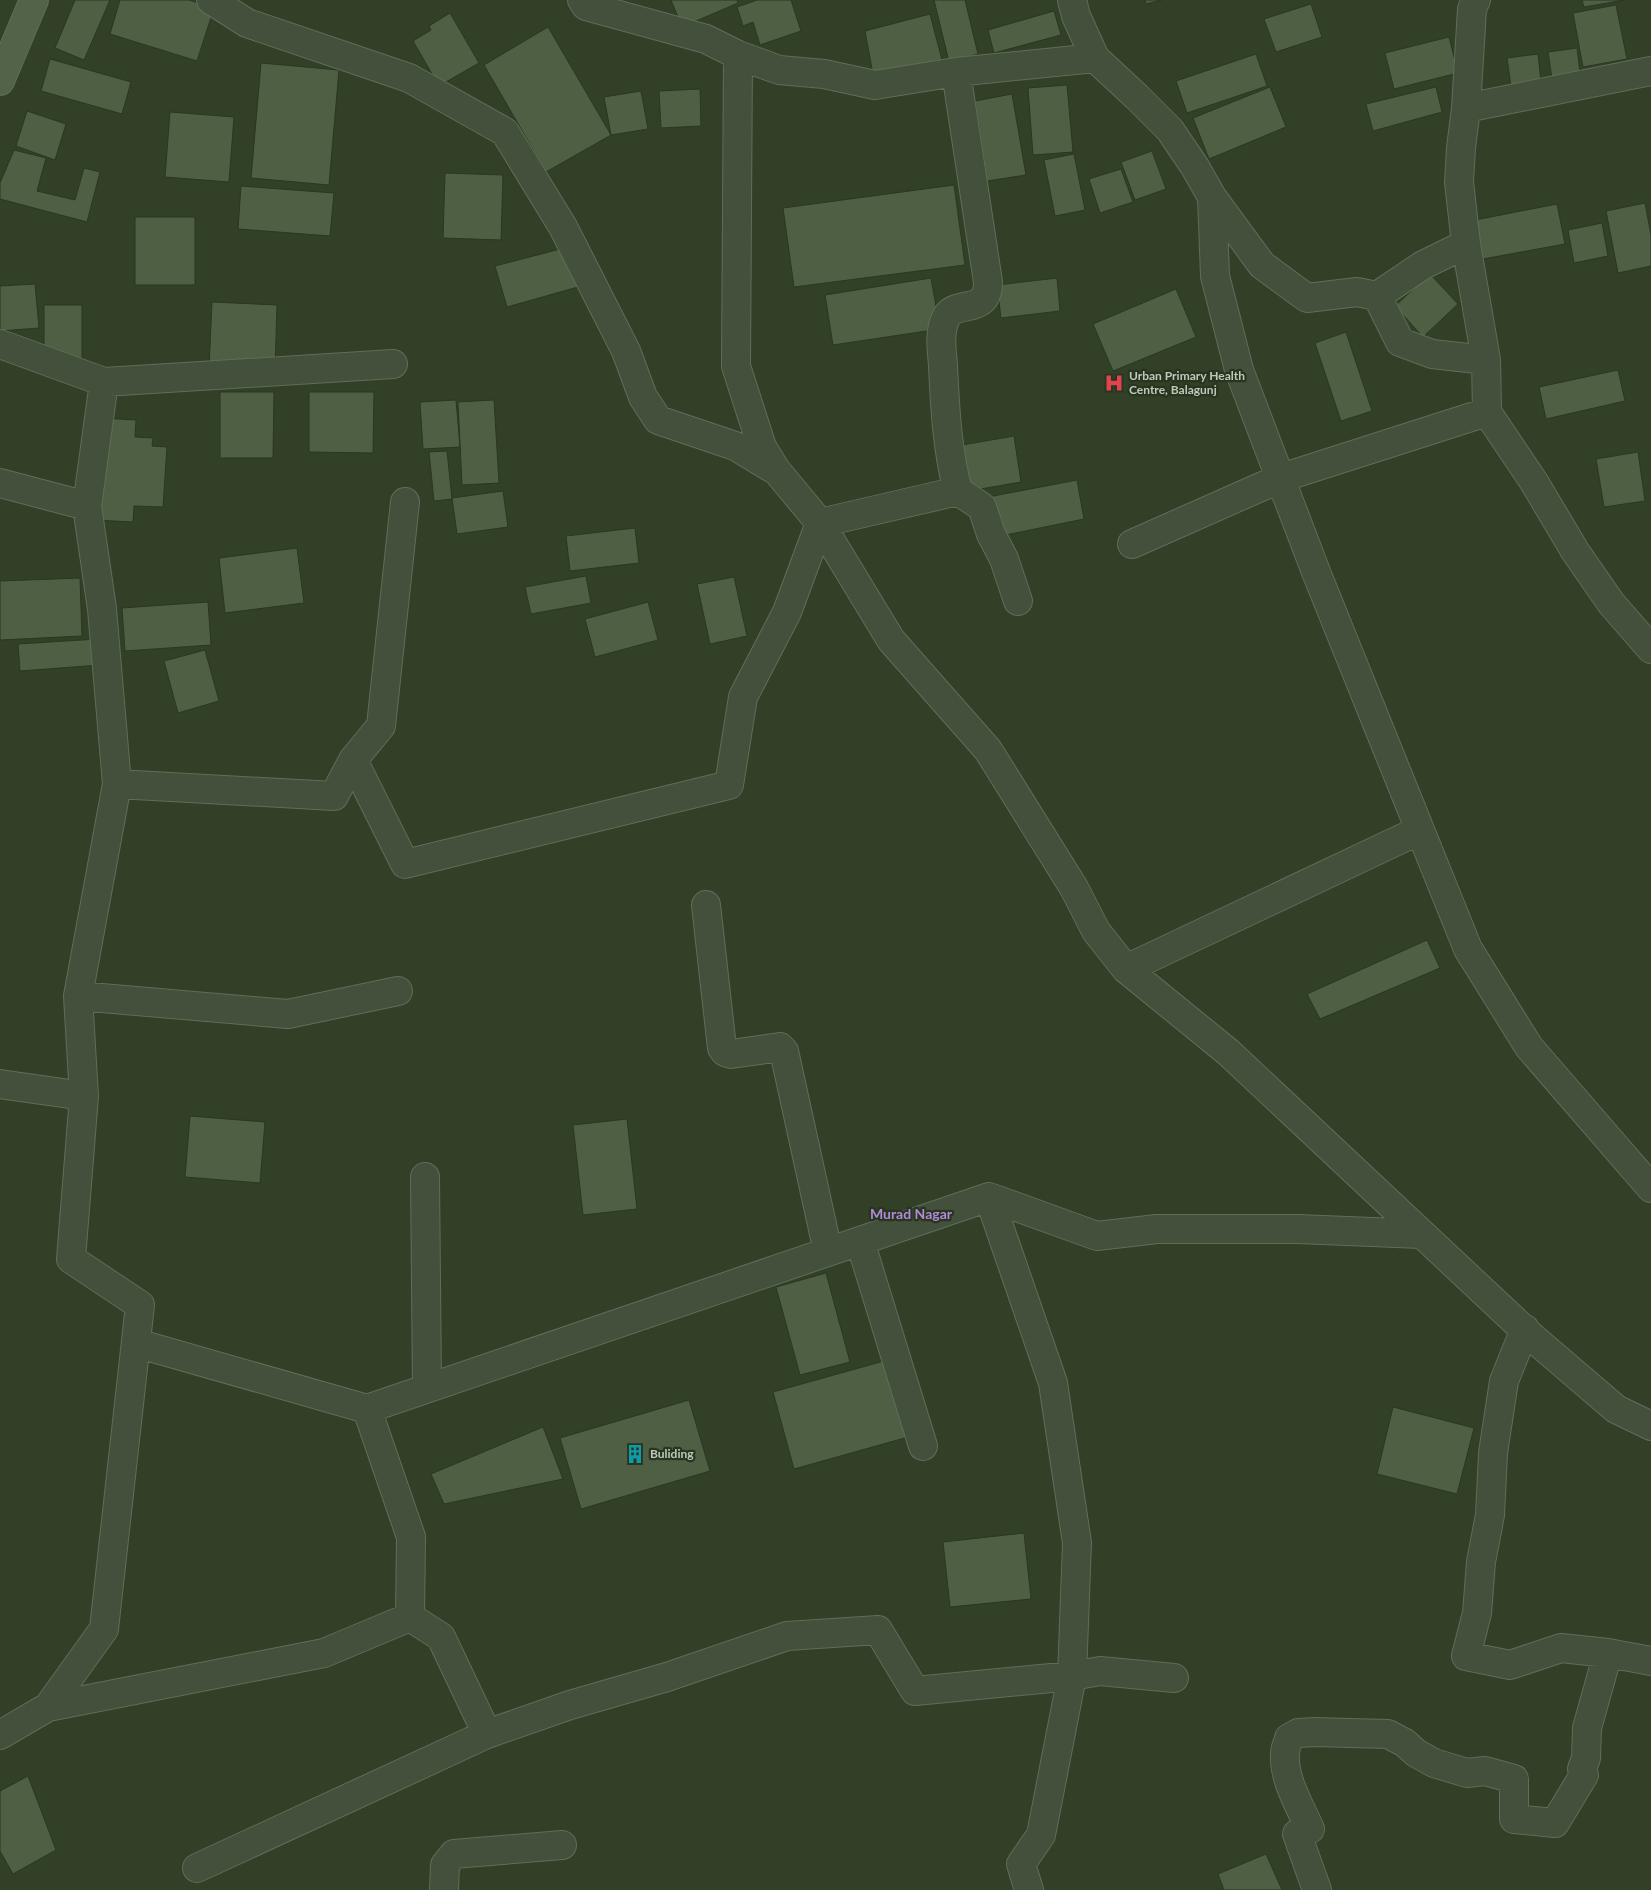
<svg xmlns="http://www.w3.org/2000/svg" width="1651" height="1890" font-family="Lato,sans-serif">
  <rect width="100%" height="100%" fill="#314027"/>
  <path fill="#4f5f44" stroke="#2a3722" d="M75 0H110L84 60 55 48Z
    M120 0H189L214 8 197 61 110 34Z
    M671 0H737L738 3 682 27Z
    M757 0H791L801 31 760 45 753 22 743 26 737 7Z
    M934 0H965L978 54 949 62Z
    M1145 0H1162L1146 4Z
    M1582 0H1625L1584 7Z
    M1311 4 1322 37 1276 52 1264 19Z
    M1616 5 1627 59 1583 67 1573 13Z
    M1054 11 1061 35 994 53 988 30Z
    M450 13 479 63 439 86 413 41 431 30 429 26Z
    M930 14 942 60 875 85 865 31Z
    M548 27 611 135 546 172 484 65Z
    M1449 37 1458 73 1394 89 1385 53Z
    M1577 48 1581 81 1553 85 1548 52Z
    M1256 54 1267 86 1187 113 1176 81Z
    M1538 54 1542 91 1512 94 1507 58Z
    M50 59 131 82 122 114 41 91Z
    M261 63 339 70 329 185 251 178Z
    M1067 85 1073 152 1033 155 1028 88Z
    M1270 87 1286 127 1209 159 1193 118Z
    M1436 87 1442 112 1373 131 1366 104Z
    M700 89 701 126 661 128 659 91Z
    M641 91 648 129 611 135 604 97Z
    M1012 94 1026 175 987 181 975 101Z
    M27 111 66 124 55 160 16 146Z
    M170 112 234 117 229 182 165 177Z
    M14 150 46 158 37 191 75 200 84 168 100 172 87 222 0 199V183Z
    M1152 151 1166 189 1135 200 1121 162Z
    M1074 154 1085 210 1055 216 1044 160Z
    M1121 169 1133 202 1100 213 1089 179Z
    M445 173 503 175 501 240 443 238Z
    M954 185 965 265 794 287 783 208Z
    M241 186 334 193 330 236 238 229Z
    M1645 203 1651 235V266L1618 273 1606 211Z
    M1557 204 1565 244 1483 259 1475 220Z
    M135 217H195V285H135Z
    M1602 223 1608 256 1574 263 1568 230Z
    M568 247 578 287 507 307 495 266Z
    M1430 274 1458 304 1423 337 1395 306Z
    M931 278 940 329 833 345 825 295Z
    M1057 278 1060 311 1001 318 997 285Z
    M35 284 39 328 0 331V286Z
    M1176 289 1196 337 1113 371 1093 324Z
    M212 302 277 305 275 370 209 368Z
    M44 305H82V366L44 351Z
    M1346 332 1372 411 1341 421 1315 343Z
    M1618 370 1625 401 1546 419 1539 387Z
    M220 392H274L273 458H220Z
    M309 392H374L373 453 309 452Z
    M456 400 460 447 423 449 420 402Z
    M494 400 499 483 462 485 458 402Z
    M101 418 136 420 135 437 153 438 152 446 167 447 163 507 134 506 133 522 95 520Z
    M1014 436 1021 482 969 491 962 445Z
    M447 451 452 499 434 501 429 452Z
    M1638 452 1645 501 1604 507 1596 459Z
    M1077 480 1084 519 996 537 988 497Z
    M503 491 508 527 457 534 452 498Z
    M635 528 639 563 570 571 566 536Z
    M297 548 304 603 225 613 219 558Z
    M586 576 591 603 531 614 525 587Z
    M734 577 747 636 710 644 697 584Z
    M80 578 82 636 0 640V581Z
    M208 602 211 645 125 651 122 608Z
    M648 602 658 640 595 657 585 619Z
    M98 639 100 665 20 671 18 644Z
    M205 650 219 701 178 713 164 661Z
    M1427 940 1440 968 1320 1019 1307 994Z
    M190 1116 265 1122 260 1183 185 1177Z
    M627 1119 637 1209 583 1215 573 1125Z
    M826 1273 850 1362 800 1375 776 1287Z
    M891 1359 912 1436 794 1469 773 1392Z
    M689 1400 710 1471 581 1509 560 1438Z
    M1393 1407 1474 1428 1457 1494 1377 1474Z
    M543 1427 563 1479 444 1504 431 1474Z
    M1024 1533 1031 1599 950 1607 943 1542Z
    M28 1776 56 1850 13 1874 0 1851V1791Z
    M1266 1854 1282 1890H1224L1218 1874Z"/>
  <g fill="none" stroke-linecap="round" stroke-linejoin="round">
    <g stroke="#616d59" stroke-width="30">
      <path id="street" d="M211 0 247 23 409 78 505 132 563 227 626 351 643 397 658 420 735 446 775 470
        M582 0 586 6 706 39 738 55 779 70 824 74 875 85 956 72 1095 58 1137 97 1170 130 1195 167 1212 197 1262 265 1307 298 1357 292 1377 296 1400 342 1432 354 1486 360 1487 412 1534 482 1575 551 1611 603 1651 649
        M1072 0 1076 16 1095 58
        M738 55 736 366 762 447 776 470 820 523 891 640 988 750 1074 888 1096 931 1126 969 1228 1052 1533 1338 1616 1409 1651 1426
        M956 72 988 282C988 318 953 297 945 320 939 334 942 351 943 366 945 407 947 450 958 491L982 507 991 534 1004 559 1018 601
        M1466 108 1651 71
        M1212 197 1215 276 1239 370 1316 572 1468 949 1529 1047 1651 1188
        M1466 244 1486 360
        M1377 296 1423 265 1466 244 1459 182 1461 148 1466 108 1472 9 1476 0
        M0 344 104 382 87 506 102 609 117 784 78 996 84 1096 71 1259 140 1305 104 1629 48 1707 0 1735
        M104 382 393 364
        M0 483 87 506
        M1132 544 1281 478 1487 412
        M353 760 405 864 729 785 743 697 787 612 820 523 958 491
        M117 784 334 796 353 760 381 726 405 502
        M706 905 722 1048 725 1052 731 1054 780 1047 784 1051 828 1252
        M1126 969 1420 830
        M78 996 288 1014 398 991
        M0 1084 84 1096
        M425 1177 427 1388
        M989 1197 1053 1383 1077 1543 1072 1676 1041 1835 1021 1864 1029 1890
        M860 1241 923 1446
        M1525 1329 1504 1381 1493 1453 1490 1515 1481 1562 1477 1613 1466 1656 1510 1665 1561 1648 1608 1653 1651 1661
        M136 1343 367 1409 989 1197 1097 1236 1157 1229H1298L1421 1234
        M367 1409 411 1537 410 1617
        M410 1617 441 1637 487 1734 570 1705 667 1677 787 1636 878 1630 915 1691 1072 1676 1100 1671 1174 1678
        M48 1707 324 1653 410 1617
        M197 1868 487 1734
        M444 1890 445 1865 454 1854 562 1845
        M1317 1890 1297 1834 1310 1829C1300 1806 1283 1779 1285 1753 1285 1748 1288 1743 1289 1738L1298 1733 1315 1732 1388 1734 1405 1743 1416 1753 1434 1763 1467 1773 1485 1771 1514 1779V1819L1555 1823 1584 1775 1582 1769 1586 1758 1587 1728 1608 1653"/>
    </g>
    <g stroke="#616d59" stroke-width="30">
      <path id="secondary" d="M0 81 34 0"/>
    </g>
    <use href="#street" stroke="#43503b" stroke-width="28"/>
    <use href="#secondary" stroke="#52634a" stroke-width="28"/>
  </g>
  <defs>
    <g id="hospital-bare" transform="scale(1.5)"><path d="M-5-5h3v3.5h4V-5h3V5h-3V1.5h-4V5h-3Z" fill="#e0444e" stroke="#283520" stroke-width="2.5" paint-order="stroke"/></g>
    <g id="building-bare" transform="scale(1.5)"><path d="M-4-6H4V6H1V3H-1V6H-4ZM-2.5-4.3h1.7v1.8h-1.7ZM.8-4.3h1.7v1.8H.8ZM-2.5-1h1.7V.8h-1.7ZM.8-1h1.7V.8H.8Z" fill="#0f9aa8" stroke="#283520" stroke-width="2.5" paint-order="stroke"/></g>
  </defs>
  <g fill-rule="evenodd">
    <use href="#hospital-bare" x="1114" y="383"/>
    <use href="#building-bare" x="635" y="1454"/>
  </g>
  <g text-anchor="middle" stroke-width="4.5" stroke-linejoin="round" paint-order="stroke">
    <g font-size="12" font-weight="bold" fill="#becab8" stroke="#283520" text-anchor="start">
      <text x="1129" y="380">Urban Primary Health<tspan x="1129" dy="14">Centre, Balagunj</tspan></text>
      <text x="650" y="1458">Buliding</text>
    </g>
    <g font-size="14" font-weight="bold" fill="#b18ad9" stroke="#283520">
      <text x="911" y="1219">Murad Nagar</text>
    </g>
  </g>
</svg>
